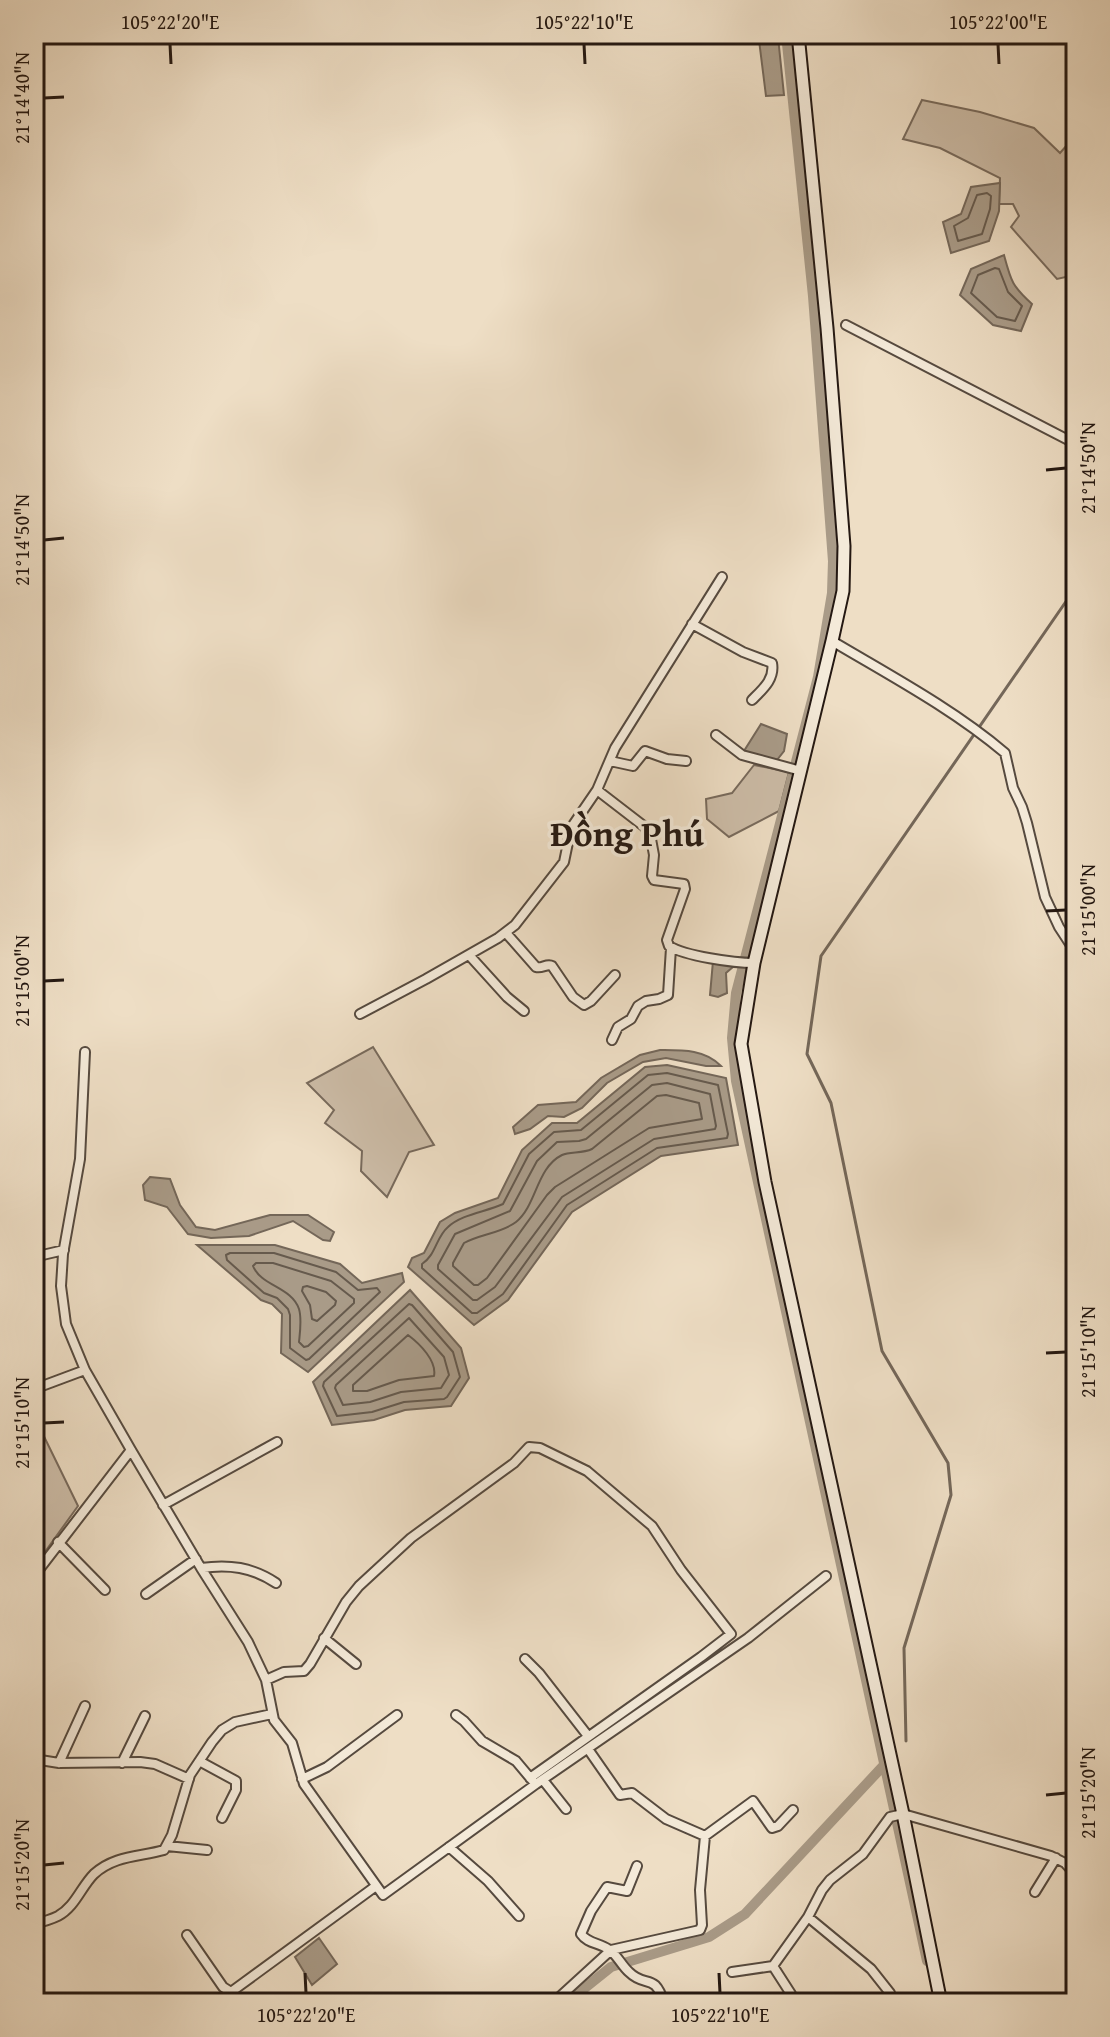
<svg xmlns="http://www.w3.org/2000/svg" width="1110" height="2037" font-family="'Gentium Book Plus',serif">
  <rect width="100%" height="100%" fill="#eedec5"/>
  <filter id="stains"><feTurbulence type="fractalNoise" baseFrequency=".0025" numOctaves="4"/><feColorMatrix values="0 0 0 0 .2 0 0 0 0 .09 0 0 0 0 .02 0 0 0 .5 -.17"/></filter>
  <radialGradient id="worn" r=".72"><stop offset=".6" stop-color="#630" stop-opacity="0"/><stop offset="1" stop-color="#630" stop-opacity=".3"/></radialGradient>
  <path fill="#ccbca7" stroke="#786a5c" stroke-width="2" d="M922 100 980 112 1034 128 1060 153 1076 135V278L1070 276 1057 279 1011 227 1019 216 1013 204H999L1000 178 940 148 903 139Z
    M754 765 789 772 779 811 729 837 707 819 706 799 732 793Z
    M373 1047 434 1145 409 1152 387 1197 361 1171 362 1151 325 1123 334 1110 307 1083Z
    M34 1416 78 1506 42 1556 34 1555Z"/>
  <path fill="#a99b88" stroke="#746759" stroke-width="2" d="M778 37 784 95 766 96 759 40Z
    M1000 183 999 211 989 241 951 253 943 222 961 214 971 187Z
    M1004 255C1011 281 1012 286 1032 304L1021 331 993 325 960 295 971 269Z
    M761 724 787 734 784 751 777 760 752 756 744 751Z
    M713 961 732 963 734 966 726 973 727 993 718 997 710 995Z
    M660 1050C681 1050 705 1049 721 1066H706L666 1058 643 1062 607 1083 582 1108 564 1117 548 1116 530 1129 515 1134 513 1127 538 1105 576 1102 601 1078 640 1055Z
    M667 1065 726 1078 738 1145 661 1156 572 1212 508 1300 474 1325 408 1267 412 1258 424 1253 440 1222 455 1213 498 1198 522 1150 552 1123H577L645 1067Z
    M150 1177 170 1179 180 1205 196 1227 215 1230 270 1215H308L334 1232 330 1241 323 1240 293 1221 249 1236 211 1238 188 1234 167 1207 145 1200 143 1185Z
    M197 1245H275L340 1264 362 1283 402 1273 404 1282 308 1372 281 1353 282 1314 272 1304 261 1300Z
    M410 1290 461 1348 469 1378 451 1406 405 1410 374 1420 332 1425 313 1382Z
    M319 1938 337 1964 312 1985 295 1957Z"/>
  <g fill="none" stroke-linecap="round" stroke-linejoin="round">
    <path stroke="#665a4d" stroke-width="2" d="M987 193 991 196 990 209 982 234 958 241 954 226 968 218 977 195Z
      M995 268 999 269 1008 292 1022 306 1015 321 997 317 971 293 978 275Z
      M667 1073 718 1085 728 1134 727 1138 657 1148 567 1205 503 1294 477 1313H472L422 1268V1264C436 1255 436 1237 448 1227 462 1214 486 1212 503 1204L529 1154 554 1132 581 1130 648 1075Z
      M667 1083 710 1094 716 1126 715 1129 654 1139 562 1197 495 1287 477 1300H473L438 1269V1265L455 1234 510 1211 537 1161 557 1142 579 1141 586 1139 652 1085Z
      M666 1095 699 1103 702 1119 649 1128 555 1187 547 1195 487 1278 478 1285H474L453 1266V1263L464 1243C480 1234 502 1233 516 1222 537 1205 536 1168 562 1155 570 1151 582 1154 592 1149L657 1096Z
      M230 1253H274L336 1272 358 1290 377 1288 380 1292 309 1359 306 1360 290 1348V1315L288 1309 277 1298 264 1293 227 1260 226 1255Z
      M256 1263H273L331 1281 354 1299V1303L308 1346 304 1347 299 1342C300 1332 302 1319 299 1309 292 1287 261 1286 253 1266Z
      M307 1286 326 1292 336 1301 335 1305 317 1321 312 1319 310 1305 302 1291 303 1287Z
      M409 1304 412 1305 453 1352 460 1377 447 1397 444 1399 404 1402 372 1412 337 1416 323 1386 324 1382Z
      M409 1318 444 1357 449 1375 441 1388 401 1392 370 1402 343 1405 335 1388 336 1385Z
      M408 1335C420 1344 437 1361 434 1376L399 1380 367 1391H353V1385Z"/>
    <path stroke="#746759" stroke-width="3" d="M906 1741 904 1648 951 1495 948 1463 882 1351 831 1103 807 1054 821 956 1076 587"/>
    <path stroke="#a99b88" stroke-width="10" d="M786 34 813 296 833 561 832 593 818 677 736 993 732 1038 736 1081 927 1961
      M566 2003 611 1967 709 1937 745 1914 885 1764"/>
    <g stroke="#564a3f" stroke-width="12">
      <path id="minor" d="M846 325 1076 444
        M692 624 743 652 772 663C775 679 763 689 752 700
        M832 641C891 676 953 709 1005 753L1013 788 1022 807 1027 823 1045 897 1059 927 1076 953
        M716 735 742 755 801 771
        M610 761 633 766 645 751 667 759 686 761
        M597 790 645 827 651 839 654 855 652 876 654 880 684 884 685 889 667 940 669 946C685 956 734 963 754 963
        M506 933 536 967C542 969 547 963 552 966L573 997 584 1005 591 1001 615 975
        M469 955 507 997 524 1011
        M360 1014 426 979 498 938 515 925 564 862 571 828 597 790 615 748 722 577
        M612 1040 618 1027 631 1019 638 1006 646 1001 659 999 668 995 671 948
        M85 1052 80 1159 63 1254 61 1286 66 1324 85 1370 131 1450 201 1568 248 1642 266 1680 274 1720 292 1743 304 1784 383 1895 536 1784 748 1638 826 1576
        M34 1257 64 1250
        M34 1389 85 1370
        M163 1505 277 1442
        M58 1542 105 1590
        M201 1568C229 1564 252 1567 276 1583
        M34 1576 131 1450
        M146 1594 196 1559
        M324 1638 356 1664
        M525 1659 539 1673 588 1736
        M34 1665 35 1662
        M266 1680 284 1672 304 1671 310 1664 346 1602 359 1586 411 1538 514 1463 529 1447 540 1448 587 1471 652 1526 681 1570 731 1634 701 1657 530 1778
        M456 1715 464 1721 482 1741 516 1761 532 1780
        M588 1749 620 1795 632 1793 666 1819 705 1836
        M34 1759 59 1763 140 1762 155 1764 189 1779
        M201 1762 236 1781V1790L222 1818
        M59 1763 85 1706
        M122 1763 145 1716
        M302 1779 327 1767 397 1715
        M543 1780 566 1809
        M167 1846 207 1850
        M449 1847 488 1881 519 1916
        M637 1866 627 1891 607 1887 591 1911 581 1934C587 1943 599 1943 608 1949 617 1954 621 1965 629 1972 646 1989 654 1971 664 2003
        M1035 1892 1056 1858
        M808 1917 871 1969 890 1993
        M34 1924C42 1922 50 1920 58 1916 75 1907 81 1887 94 1874 115 1855 140 1857 164 1850L172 1835 190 1775 212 1742 222 1730 235 1722 272 1714
        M187 1935 223 1987 231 1992 376 1886
        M732 1972 773 1966
        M553 2003 611 1950 700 1930 702 1925 700 1890 705 1836 753 1801 772 1828 778 1826 793 1810
        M794 2003 791 1994 773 1966 808 1917 822 1890 830 1880 863 1854 890 1817 903 1814 1051 1856 1065 1863 1076 1875
        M1075 2003 1076 2002"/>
    </g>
    <g stroke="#241812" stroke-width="15">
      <path id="secondary" d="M798 34 827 328 844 546 843 591 832 641 754 963 741 1044 765 1182 903 1814 941 2003"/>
    </g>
    <use href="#minor" stroke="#f4ead9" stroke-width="8"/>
    <use href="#secondary" stroke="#f4ead9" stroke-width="11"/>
  </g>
  <path fill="none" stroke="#241812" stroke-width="3" d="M170 44 171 64M584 44 585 64M998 44 999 64M44 98 64 97M1046 470 1066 468M44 540 64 538M1046 911 1066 910M44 981 64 980M1046 1353 1066 1352M44 1423 64 1422M1046 1795 1066 1793M44 1865 64 1863M305 1973 306 1993M719 1973 720 1993"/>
  <g text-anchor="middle" stroke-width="7" stroke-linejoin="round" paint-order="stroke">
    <g font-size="36" font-weight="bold" fill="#241812" stroke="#f4ead9">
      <text x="627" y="846">Đồng Phú</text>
    </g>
  </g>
  <rect width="1110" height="2037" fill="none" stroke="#eedec5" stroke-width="88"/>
  <rect x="44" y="44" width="1022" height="1949" fill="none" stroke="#241812" stroke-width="3"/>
  <g font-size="20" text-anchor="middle" fill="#241812">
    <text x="170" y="29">105°22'20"E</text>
    <text x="584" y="29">105°22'10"E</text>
    <text x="998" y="29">105°22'00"E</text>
    <text transform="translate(22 98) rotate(-90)" y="7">21°14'40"N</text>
    <text transform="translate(1088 468) rotate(-90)" y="7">21°14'50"N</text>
    <text transform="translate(22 540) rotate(-90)" y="7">21°14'50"N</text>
    <text transform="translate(1088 910) rotate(-90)" y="7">21°15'00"N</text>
    <text transform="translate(22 981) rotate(-90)" y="7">21°15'00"N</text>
    <text transform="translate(1088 1352) rotate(-90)" y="7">21°15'10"N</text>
    <text transform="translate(22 1423) rotate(-90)" y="7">21°15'10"N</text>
    <text transform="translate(1088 1793) rotate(-90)" y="7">21°15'20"N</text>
    <text transform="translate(22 1865) rotate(-90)" y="7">21°15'20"N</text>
    <text x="306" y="2022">105°22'20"E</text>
    <text x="720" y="2022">105°22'10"E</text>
  </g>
  <rect width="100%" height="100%" filter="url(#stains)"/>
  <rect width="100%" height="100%" fill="url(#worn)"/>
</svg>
